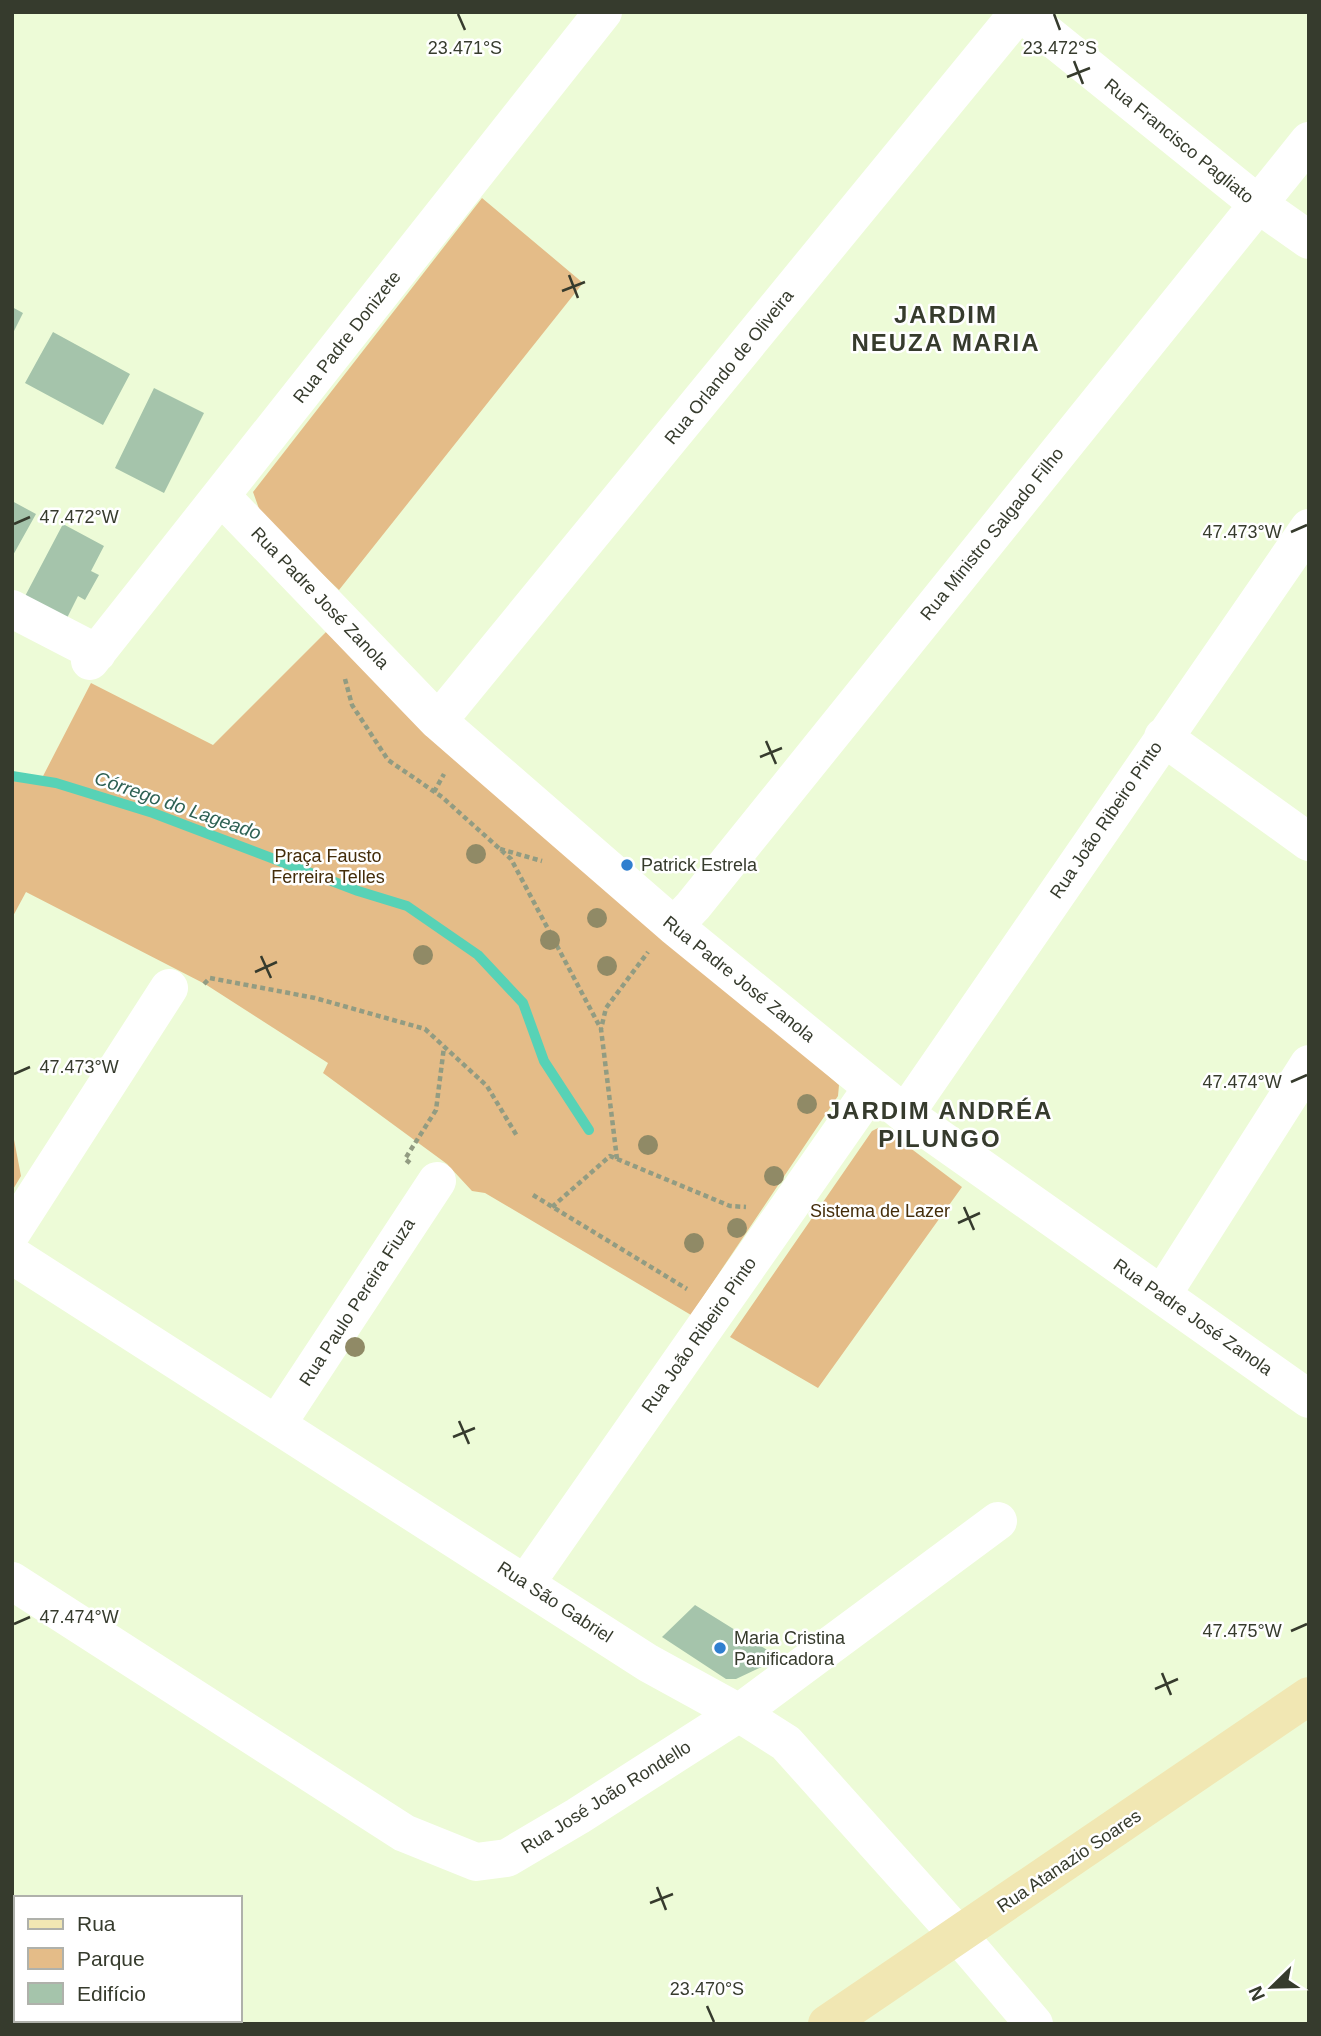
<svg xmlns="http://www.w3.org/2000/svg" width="1321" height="2036" font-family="Helvetica,sans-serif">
  <rect width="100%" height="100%" fill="#edfbd7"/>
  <path fill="#e4bc88" d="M482 198 583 283 339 590 262 517 253 492Z
    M326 632 839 1085 838 1096 691 1315 485 1193 472 1191 447 1164 323 1073 328 1063 205 984 26 892 12 918V776L41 780 91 683 213 745Z
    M878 1128 885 1129 962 1187 818 1388 730 1337 872 1131Z
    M12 1129 21 1176 12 1191Z"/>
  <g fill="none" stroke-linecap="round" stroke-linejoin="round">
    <path stroke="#57d2b6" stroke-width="10" d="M12 776 56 783 153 813 358 891 407 906 478 955 523 1003 544 1061 589 1130"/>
  </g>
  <path fill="#a5c4ab" d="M12 307 23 313 12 335Z
    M53 332 130 374 103 425 25 383Z
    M154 388 204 413 164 493 115 468Z
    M12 501 36 514 12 557Z
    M63 524 104 546 91 571 99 575 85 600 78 596 65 622 23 600Z
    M695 1605 780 1658 736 1679H726L662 1637Z"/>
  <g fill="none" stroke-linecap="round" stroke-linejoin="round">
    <path stroke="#929c82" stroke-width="4.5" stroke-dasharray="5 3.5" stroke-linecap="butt" d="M345 679 352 705 388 760 442 797 511 859 601 1029
      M434 792 444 774
      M500 849 542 861
      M204 984 210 978 315 998 425 1029 487 1086 517 1136
      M617 1159 601 1029 606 1008 648 952
      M410 1163 405 1159 436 1110 444 1047
      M533 1195 687 1289
      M552 1207 610 1156 730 1206 746 1207"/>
    <path stroke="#fff" stroke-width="38" d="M1020 12 1258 204 1309 240
      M221 496 438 721 674 926 905 1114 1309 1399
      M12 609 97 653
      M90 661 603 12
      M438 721 1019 12
      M1163 737 1309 842
      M674 926 693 906 1309 141
      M905 1114 1309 528
      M12 1232 169 988
      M12 1255 648 1663 739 1713 786 1743 959 1936 1034 2024
      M1162 1295 1309 1064
      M277 1424 437 1181
      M12 1581 404 1833 476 1862 507 1858 578 1816 739 1713 998 1521
      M526 1583 872 1088
      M12 1946 16 1948
      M130 2020 135 2024"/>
    <path stroke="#f1e7b3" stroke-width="38" d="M827 2024 1309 1696"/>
  </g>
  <g fill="#908a66">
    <circle cx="476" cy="854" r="10"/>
    <circle cx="597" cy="918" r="10"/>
    <circle cx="550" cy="940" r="10"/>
    <circle cx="423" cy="955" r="10"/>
    <circle cx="607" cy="966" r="10"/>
    <circle cx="807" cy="1104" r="10"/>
    <circle cx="648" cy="1145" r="10"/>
    <circle cx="774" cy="1176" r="10"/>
    <circle cx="737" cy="1228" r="10"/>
    <circle cx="694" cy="1243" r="10"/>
    <circle cx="355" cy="1347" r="10"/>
  </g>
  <path fill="none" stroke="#363b2d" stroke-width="2.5" d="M458 14 465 30M1054 14 1060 30M1074 61 1083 84M1067 77 1090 68M569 275 578 298M562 291 585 282M14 524 30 517M1291 532 1307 525M766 741 776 764M760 757 782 748M261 956 271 978M255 972 277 962M14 1074 30 1067M1291 1082 1307 1075M964 1207 974 1230M958 1223 980 1213M459 1421 469 1444M453 1437 475 1428M14 1624 30 1617M1291 1631 1307 1624M1162 1673 1171 1695M1155 1689 1178 1679M657 1887 666 1910M650 1903 673 1894M707 2006 714 2022"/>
  <g fill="#307fcf" stroke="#fff" stroke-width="2.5">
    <circle cx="627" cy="865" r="7"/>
    <circle cx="720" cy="1648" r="7"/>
  </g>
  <g text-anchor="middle" stroke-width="5" stroke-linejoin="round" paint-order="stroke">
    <g font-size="18" fill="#363b2d" stroke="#fff">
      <text transform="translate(1179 141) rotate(39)" y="6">Rua Francisco Pagliato</text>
      <text transform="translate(347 337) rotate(-52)" y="6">Rua Padre Donizete</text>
      <text transform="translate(729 367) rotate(-51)" y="6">Rua Orlando de Oliveira</text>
      <text transform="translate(992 534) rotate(-51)" y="6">Rua Ministro Salgado Filho</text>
      <text transform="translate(320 598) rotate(46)" y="6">Rua Padre José Zanola</text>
      <text transform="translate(1106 820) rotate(-56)" y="6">Rua João Ribeiro Pinto</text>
      <text transform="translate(739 979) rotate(39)" y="6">Rua Padre José Zanola</text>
      <text transform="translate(357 1302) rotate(-57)" y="6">Rua Paulo Pereira Fiuza</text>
      <text transform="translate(1193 1317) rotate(35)" y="6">Rua Padre José Zanola</text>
      <text transform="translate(699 1335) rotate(-55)" y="6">Rua João Ribeiro Pinto</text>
      <text transform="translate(555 1602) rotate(33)" y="6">Rua São Gabriel</text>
      <text transform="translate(606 1797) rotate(-32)" y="6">Rua José João Rondello</text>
      <text transform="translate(1069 1861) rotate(-34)" y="6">Rua Atanazio Soares</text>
    </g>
    <g font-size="18" fill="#442d0a" stroke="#fff">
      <text x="328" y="862">Praça Fausto<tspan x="328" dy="21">Ferreira Telles</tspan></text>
      <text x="880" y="1217">Sistema de Lazer</text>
    </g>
    <g font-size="18" fill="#363b2d" stroke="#fff" text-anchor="start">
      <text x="641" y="871">Patrick Estrela</text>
      <text x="734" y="1644">Maria Cristina<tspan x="734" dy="21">Panificadora</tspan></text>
    </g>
    <g font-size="19" font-style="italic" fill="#2d6053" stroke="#fff">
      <text transform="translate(178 805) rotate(19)" y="7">Córrego do Lageado</text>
    </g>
    <g font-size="24" font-weight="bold" letter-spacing="2" fill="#363b2d" stroke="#fff">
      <text x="946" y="323">JARDIM<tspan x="946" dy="28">NEUZA MARIA</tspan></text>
      <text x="940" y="1119">JARDIM ANDRÉA<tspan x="940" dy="28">PILUNGO</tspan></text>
    </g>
  </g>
  <g font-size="18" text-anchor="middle" fill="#363b2d" stroke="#fff" stroke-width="5" stroke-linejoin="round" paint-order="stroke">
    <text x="465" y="54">23.471°S</text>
    <text x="1060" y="54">23.472°S</text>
    <text x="79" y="523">47.472°W</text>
    <text x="1242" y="538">47.473°W</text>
    <text x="79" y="1073">47.473°W</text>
    <text x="1242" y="1088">47.474°W</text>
    <text x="79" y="1623">47.474°W</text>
    <text x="1242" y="1637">47.475°W</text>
    <text x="707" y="1995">23.470°S</text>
  </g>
  <rect width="1321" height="2036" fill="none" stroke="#363b2d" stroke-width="28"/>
  <rect x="14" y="1896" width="228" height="126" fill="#ffffff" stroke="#afb1ab" stroke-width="2"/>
  <rect x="28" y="1919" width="35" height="10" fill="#f1e7b3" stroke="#afb1ab" stroke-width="2"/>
  <text x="77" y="1931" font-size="21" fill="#363b2d">Rua</text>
  <rect x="28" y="1948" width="35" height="21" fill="#e4bc88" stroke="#afb1ab" stroke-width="2"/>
  <text x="77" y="1966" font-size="21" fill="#363b2d">Parque</text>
  <rect x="28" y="1983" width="35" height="21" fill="#a5c4ab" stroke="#afb1ab" stroke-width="2"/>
  <text x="77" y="2001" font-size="21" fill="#363b2d">Edifício</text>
  <g transform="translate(1272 1987) rotate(247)" stroke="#ffffff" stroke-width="5" paint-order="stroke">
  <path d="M0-5L12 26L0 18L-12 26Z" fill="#363b2d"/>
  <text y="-10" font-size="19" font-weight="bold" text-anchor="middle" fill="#363b2d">N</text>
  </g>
</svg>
